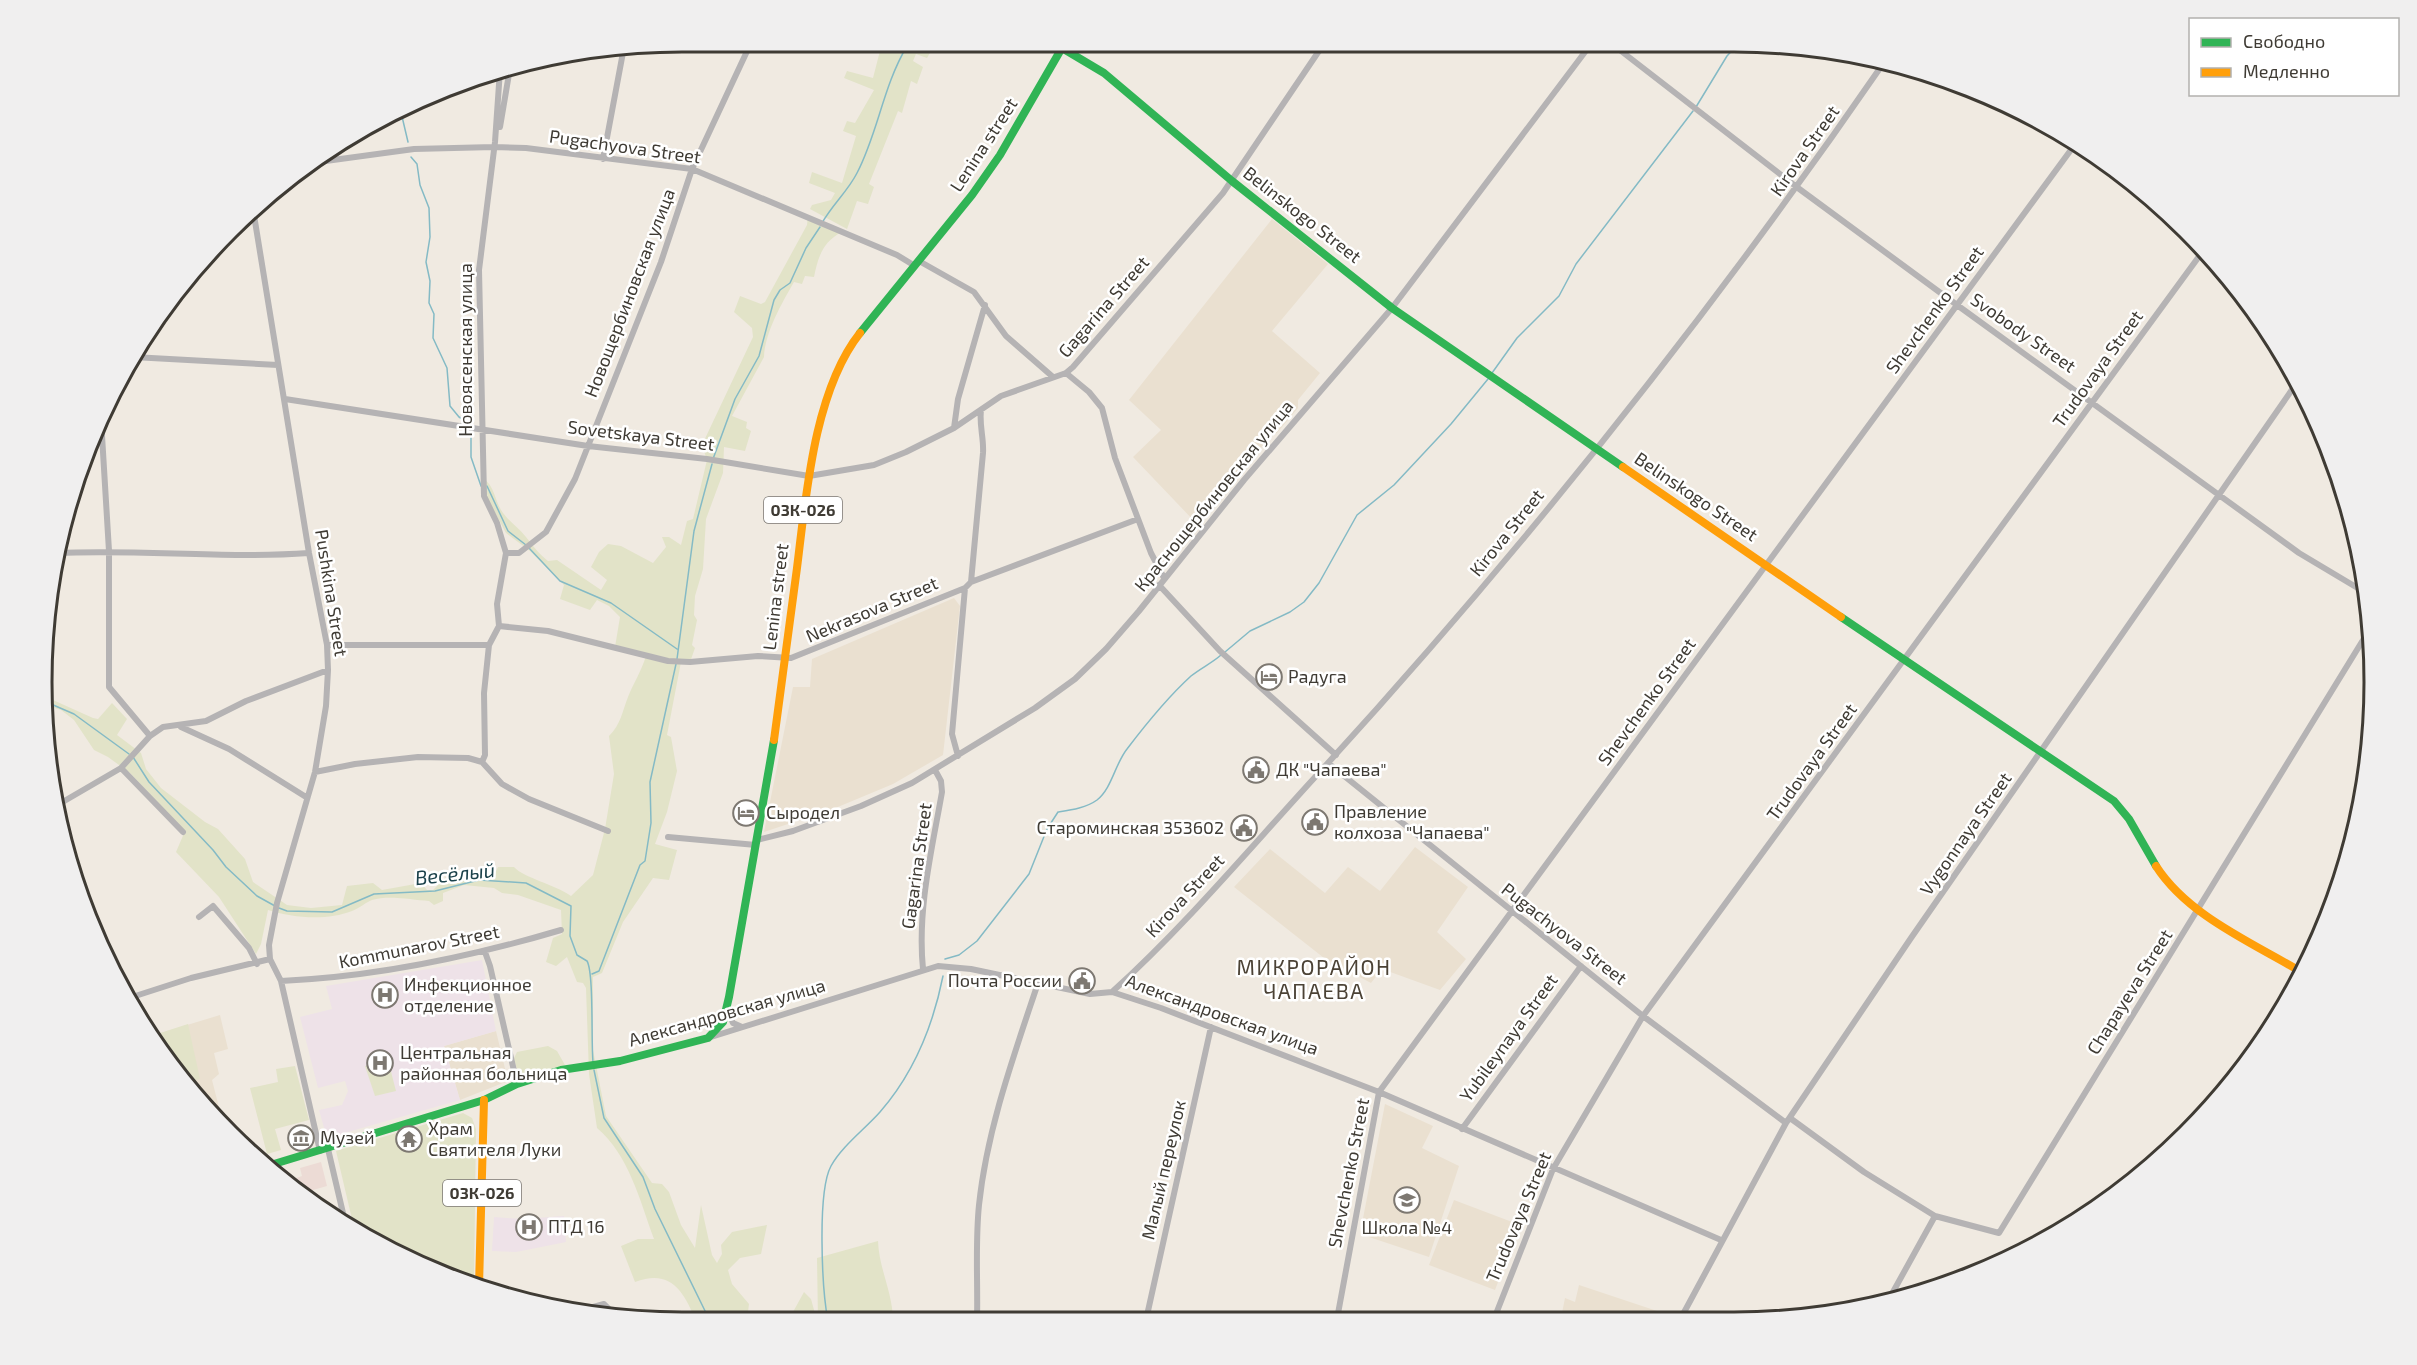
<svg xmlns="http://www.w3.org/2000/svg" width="2417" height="1365" font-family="'Exo 2',sans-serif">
  <rect width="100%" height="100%" fill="#f0eae1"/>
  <path fill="#ecdbd5" d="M321 1162 327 1186 306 1192 307 1198 296 1190 293 1179 302 1176 300 1168Z"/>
  <path fill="#eae0d0" d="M1272 219 1328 264 1272 331 1320 373 1298 400V408L1277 433 1272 435 1196 523 1133 457 1161 430 1129 400Z
    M954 598 960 606 943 755 893 784 833 809 764 832 793 687H810L812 659Z
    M1415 847 1468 887 1437 932 1466 959 1440 990 1382 969 1371 983 1324 958 1234 887 1270 849 1325 893 1348 867 1380 891Z
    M220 1015 228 1049 214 1053 219 1074 212 1080 222 1119 228 1118 229 1123 221 1125 201 1105 151 1036Z
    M496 1031 508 1081 460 1100 444 1046Z
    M1385 1104 1433 1126 1422 1148 1459 1166 1429 1257 1360 1234Z
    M1454 1200 1520 1225 1495 1290 1429 1265Z
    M1579 1285 1675 1317H1676L1561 1318 1565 1298 1575 1302Z"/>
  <path fill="#eee2e8" d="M482 960 496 1031 444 1046 460 1100 327 1138 319 1110 342 1105 348 1091 345 1081 318 1088 300 1017 332 1009 326 986Z
    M564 1216 566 1242 516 1252 492 1251 494 1217 521 1219Z"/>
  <path fill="#e2e3c8" d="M899 46H934L927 58 916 54 913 61 923 67 917 84 911 81 902 113 898 111 869 184 874 187 868 204 857 201 847 229 810 209 812 205 831 200 835 193 809 183 812 172 842 183 856 136 843 131 847 121 855 123 874 90 844 78 847 71 873 78 881 47 898 49Z
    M808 216 842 232C822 242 818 258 814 277L805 276 802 284 794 282C782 303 765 332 764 357L732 416 747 422 746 428 751 431 745 451 724 447 723 473 706 519 703 569 695 596 694 615 697 620 692 645 695 648 690 662H681L667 735 671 737 677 771 667 812 655 844 677 850 669 880 653 878 623 922 602 973 593 977V1050L606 1116 652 1183 662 1184 669 1192 681 1225 695 1248 701 1205 712 1255 717 1263 722 1254 721 1245 732 1232 767 1225 761 1254 740 1258 728 1270 732 1284 749 1304 748 1312 758 1321H696C684 1292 671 1268 635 1282L621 1246 638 1239H654C640 1201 629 1155 597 1128L589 1074 586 988 583 983 577 982 567 957 556 966 546 962 553 938 562 934 561 910 518 895 502 893 494 888 464 885 443 893V901L434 905 429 901C412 900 389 895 372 900 366 902 360 908 352 911 327 921 293 918 268 910L261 944 256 954 219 897 176 852 185 831 130 773 108 757 94 750 74 720 61 710 44 705V696L93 718 98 719 112 703 127 719 117 735 141 753 146 769 161 788 205 822 218 829 245 859 253 882 287 905 311 908 342 905 347 886 373 883 382 890 421 883 427 890H433L452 871 475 870 478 877H493L498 867H514C524 878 554 884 571 896L593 875 605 829 614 774 609 736C621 724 622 712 628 697 634 682 641 672 646 656L615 647 620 617 609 606 597 600 590 610 560 599 564 585 530 551 506 533 487 498 483 478C495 487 494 498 501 510 508 521 518 527 526 537 533 546 539 554 548 561L557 560 601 590 607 580 591 567 599 552 608 544 621 546 653 563 666 547 662 537H669L681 545 687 521 693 519 707 460 702 445 753 337 752 328 734 312 740 296 761 304 765 302 807 225Z
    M188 1024 200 1079 185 1083 151 1036Z
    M548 1046 557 1051 565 1065 522 1077 518 1074 514 1058 517 1052Z
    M388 1060 396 1091 375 1096 365 1066Z
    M295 1066 309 1120 275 1129 281 1150 267 1154 250 1088 278 1082 276 1069Z
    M463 1113 472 1118 476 1129 474 1283 355 1232 336 1151Z
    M878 1241C879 1269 893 1293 893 1321H818L817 1258Z
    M804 1292 811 1299 817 1321H781L793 1312Z"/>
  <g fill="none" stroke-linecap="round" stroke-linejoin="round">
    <path stroke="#84bac5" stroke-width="1.5" d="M1696 107 1727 56 1739 43
      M400 108 408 142
      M411 157 417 164 420 185 429 208 430 237 426 262 430 281 429 303 434 314 433 338 447 368 450 406 459 417 470 424
      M822 223C832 205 848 191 857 173 878 133 883 86 907 46
      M1492 373 1517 338 1559 296 1576 264 1693 111
      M471 432V457L481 486
      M713 459 735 399 759 356 774 300 780 290 790 283 806 248 820 227
      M487 486 508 531 526 545
      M529 548 560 581 611 603 677 649
      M1225 652 1250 631 1290 612 1304 602 1319 583 1357 515 1394 485 1451 424 1488 379
      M677 659 694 531 712 464
      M44 701 74 714 129 754
      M133 757 149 782 213 850 226 867 257 896 275 906
      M279 908 287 911 332 912 374 894 435 891 479 880 526 883 571 906 570 936 577 955 587 961C594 973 591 1042 593 1062
      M945 959 959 955 977 941 1029 874 1047 829 1058 812C1071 810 1086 808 1097 800 1112 788 1115 764 1127 749 1146 724 1168 697 1191 676 1201 668 1212 663 1221 655
      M592 974 599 971 640 865 645 861 651 823 650 782 676 664
      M594 1070 604 1118 643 1177 655 1209 710 1321
      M828 1321C822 1290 817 1192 831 1166 842 1146 865 1129 880 1112 914 1073 933 1026 943 976"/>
    <path stroke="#b5b3b4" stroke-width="6" d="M1612 44 1798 188 1957 305 2299 553 2366 593
      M500 127 510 68
      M603 159 624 47
      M311 163 414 149 494 147 526 148 692 169 897 255 915 266
      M253 209 309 553 327 645 328 670 326 706 315 772 277 903 269 945 270 959 281 981 320 1151
      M919 261 974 292 1006 336 1053 377
      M133 357 278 365
      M1066 373 1089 392 1102 408 1115 458 1151 553 1164 578
      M285 399 588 446 707 459 809 476 874 465 906 452 954 428 1001 396 1066 373 1073 367 1223 193 1323 45
      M101 419 109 551V687L150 736
      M954 428 958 399 985 305
      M57 553C141 549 225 559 309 553
      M506 553H519L546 532 575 479 661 262 692 169 749 47
      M971 582 983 453C984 438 979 425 981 410
      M1159 585 1220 651 1336 755
      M499 626 548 631 668 661 690 662 758 656 791 658 965 588 971 582 1138 519
      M327 645H489
      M181 727 229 749 306 797
      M958 756 952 734 965 588
      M482 762 485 755 484 693 489 645 499 626 497 604 506 553 497 523 484 496 479 270 495 142 500 70
      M1328 763 1643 1016 1786 1123
      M121 768 183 832
      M315 772 355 764 418 757 468 758 482 762 502 784 529 799 608 831
      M54 807 121 768 150 736 163 727 206 721 246 701 328 670
      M668 837 756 845
      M757 840 793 831 861 806 912 783 1035 708 1075 679 1106 649 1139 611 1244 480 1392 308 1591 44
      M199 917 213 906 249 948 257 964
      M485 952 490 966 517 1084
      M923 969C917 910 932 849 942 792L941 781 935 770
      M281 981C376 977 470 957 561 930
      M1112 992C1186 925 1250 848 1317 775 1522 551 1713 311 1885 61
      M126 999 191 978 270 959
      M727 1010 733 1023 742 1027
      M711 1037 938 966 971 969 1090 994 1112 992 1161 1008 1379 1092 1721 1240
      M1790 1118 1864 1172 1935 1216
      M1462 1129 1581 966
      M328 1149 346 1226
      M1888 1301 1935 1216 1999 1233 2371 627
      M579 1311 604 1304 618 1318
      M1681 1318 1786 1123 1911 938 2298 381
      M1337 1319 1379 1092 2076 143
      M1494 1319 1553 1169 1643 1016 2203 251
      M977 1320C978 1282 975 1244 979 1205 987 1129 1014 1055 1038 983
      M1146 1320 1211 1027"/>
    <path stroke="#30b455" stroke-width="8" d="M1062 48 1104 73 1232 181 1392 308 1623 467
      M860 333 972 195 1000 155 1063 46
      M1841 617 2114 801 2129 819 2156 866
      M264 1167 484 1100 517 1084 561 1070 620 1061 708 1038 723 1022 729 997 774 740"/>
    <path stroke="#ff9f0a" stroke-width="8" d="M1623 467 1841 617
      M774 740C782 683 789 625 797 568 806 496 814 391 860 333
      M2156 866C2188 916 2253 943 2303 973
      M479 1286 484 1100"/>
  </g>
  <defs>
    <g id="hotel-ring" transform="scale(1.35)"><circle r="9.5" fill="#fff" stroke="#7d7871" stroke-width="1.5"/><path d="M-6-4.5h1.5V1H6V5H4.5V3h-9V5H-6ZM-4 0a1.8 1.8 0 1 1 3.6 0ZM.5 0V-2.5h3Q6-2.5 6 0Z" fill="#7d7871"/></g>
    <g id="civic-ring" transform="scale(1.35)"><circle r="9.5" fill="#fff" stroke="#7d7871" stroke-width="1.5"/><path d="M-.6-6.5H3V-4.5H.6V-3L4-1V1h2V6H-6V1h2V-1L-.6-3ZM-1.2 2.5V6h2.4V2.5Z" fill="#7d7871"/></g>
    <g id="hospital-ring" transform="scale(1.35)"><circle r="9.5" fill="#fff" stroke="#7d7871" stroke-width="1.5"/><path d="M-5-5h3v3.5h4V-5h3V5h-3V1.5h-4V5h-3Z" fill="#7d7871"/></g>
    <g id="museum-ring" transform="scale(1.35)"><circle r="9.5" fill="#fff" stroke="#7d7871" stroke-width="1.5"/><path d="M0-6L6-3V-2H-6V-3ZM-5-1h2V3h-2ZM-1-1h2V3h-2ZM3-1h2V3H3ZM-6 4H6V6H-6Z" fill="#7d7871"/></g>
    <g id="temple-ring" transform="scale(1.35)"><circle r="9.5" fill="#fff" stroke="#7d7871" stroke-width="1.5"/><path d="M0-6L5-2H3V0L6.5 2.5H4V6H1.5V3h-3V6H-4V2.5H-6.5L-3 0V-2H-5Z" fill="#7d7871"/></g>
    <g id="school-ring" transform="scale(1.35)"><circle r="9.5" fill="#fff" stroke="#7d7871" stroke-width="1.5"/><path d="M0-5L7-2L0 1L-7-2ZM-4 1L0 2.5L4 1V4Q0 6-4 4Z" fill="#7d7871"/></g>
  </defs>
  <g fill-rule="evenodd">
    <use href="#hotel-ring" x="1269" y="677"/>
    <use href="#civic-ring" x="1256" y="770"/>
    <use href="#hotel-ring" x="746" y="813"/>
    <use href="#civic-ring" x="1315" y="822"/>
    <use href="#civic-ring" x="1244" y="828"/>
    <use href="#civic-ring" x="1082" y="981"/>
    <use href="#hospital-ring" x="385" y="995"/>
    <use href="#hospital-ring" x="380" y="1063"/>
    <use href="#museum-ring" x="301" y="1138"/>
    <use href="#temple-ring" x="409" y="1139"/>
    <use href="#school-ring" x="1407" y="1200"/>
    <use href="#hospital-ring" x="529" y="1227"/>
  </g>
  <g text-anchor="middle" stroke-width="5" stroke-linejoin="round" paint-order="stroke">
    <g fill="#fff" stroke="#797671" stroke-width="1.5">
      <rect x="764" y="497" width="78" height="26" rx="4.5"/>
      <rect x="443" y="1180" width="78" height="26" rx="4.5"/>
    </g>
    <g font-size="16" font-weight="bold" fill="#3f3b34">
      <text x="803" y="516">03К-026</text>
      <text x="482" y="1199">03К-026</text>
    </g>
    <g font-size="18" fill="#3f3b34" stroke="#fff">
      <text transform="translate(984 145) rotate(-57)" y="6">Lenina street</text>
      <text transform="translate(625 147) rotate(8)" y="6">Pugachyova Street</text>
      <text transform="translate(1805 151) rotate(-55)" y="6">Kirova Street</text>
      <text transform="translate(1302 215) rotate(38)" y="6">Belinskogo Street</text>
      <text transform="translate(630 293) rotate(-69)" y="6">Новощербиновская улица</text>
      <text transform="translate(1104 307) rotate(-49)" y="6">Gagarina Street</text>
      <text transform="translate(1935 310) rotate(-54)" y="6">Shevchenko Street</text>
      <text transform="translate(2023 333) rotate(35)" y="6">Svobody Street</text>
      <text transform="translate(466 350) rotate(-90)" y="6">Новоясенская улица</text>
      <text transform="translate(2098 369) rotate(-54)" y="6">Trudovaya Street</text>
      <text transform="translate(641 436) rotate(7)" y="6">Sovetskaya Street</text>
      <text transform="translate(1214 496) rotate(-51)" y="6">Краснощербиновская улица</text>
      <text transform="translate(1696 497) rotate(34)" y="6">Belinskogo Street</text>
      <text transform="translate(1507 533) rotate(-51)" y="6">Kirova Street</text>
      <text transform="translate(331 593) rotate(81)" y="6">Pushkina Street</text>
      <text transform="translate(776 597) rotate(-83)" y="6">Lenina street</text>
      <text transform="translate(872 610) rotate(-23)" y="6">Nekrasova Street</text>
      <text transform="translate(1647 702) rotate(-54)" y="6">Shevchenko Street</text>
      <text transform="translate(1812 762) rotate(-54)" y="6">Trudovaya Street</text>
      <text transform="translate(1966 834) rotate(-55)" y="6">Vygonnaya Street</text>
      <text transform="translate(917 866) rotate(-82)" y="6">Gagarina Street</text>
      <text transform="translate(1185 896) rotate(-47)" y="6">Kirova Street</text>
      <text transform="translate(1564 934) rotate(38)" y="6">Pugachyova Street</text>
      <text transform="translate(419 947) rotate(-11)" y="6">Kommunarov Street</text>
      <text transform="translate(2130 992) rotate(-58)" y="6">Chapayeva Street</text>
      <text transform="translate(727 1013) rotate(-16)" y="6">Александровская улица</text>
      <text transform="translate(1222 1015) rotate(20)" y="6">Александровская улица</text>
      <text transform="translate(1509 1038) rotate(-54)" y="6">Yubileynaya Street</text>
      <text transform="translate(1164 1170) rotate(-77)" y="6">Малый переулок</text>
      <text transform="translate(1349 1173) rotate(-79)" y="6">Shevchenko Street</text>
      <text transform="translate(1519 1217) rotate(-67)" y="6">Trudovaya Street</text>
    </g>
    <g font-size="18" fill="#3f3b34" stroke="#fff" text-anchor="start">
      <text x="1288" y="683">Радуга</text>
      <text x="1276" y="776">ДК "Чапаева"</text>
      <text x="1334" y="818">Правление<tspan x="1334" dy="21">колхоза "Чапаева"</tspan></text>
      <text x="766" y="819">Сыродел</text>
      <text x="1224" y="834" text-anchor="end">Староминская 353602</text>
      <text x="1062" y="987" text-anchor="end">Почта России</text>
      <text x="404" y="991">Инфекционное<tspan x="404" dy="21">отделение</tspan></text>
      <text x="400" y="1059">Центральная<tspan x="400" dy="21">районная больница</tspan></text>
      <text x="428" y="1135">Храм<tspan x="428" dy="21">Святителя Луки</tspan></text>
      <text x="320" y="1144">Музей</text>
      <text x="548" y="1233">ПТД 16</text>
      <text x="1407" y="1234" text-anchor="middle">Школа №4</text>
    </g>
    <g font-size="20" font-style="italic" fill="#1c424b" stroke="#fff">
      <text transform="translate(455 874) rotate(-6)" y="7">Весёлый</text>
    </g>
    <g font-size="21" letter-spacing="1.5" fill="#4b4235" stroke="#fff">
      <text x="1314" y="975">МИКРОРАЙОН<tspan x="1314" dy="24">ЧАПАЕВА</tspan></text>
    </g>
  </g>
  <path d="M0 0H2417V1365H0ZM682 52H1734A630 630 0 0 1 2364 682V682A630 630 0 0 1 1734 1312H682A630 630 0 0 1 52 682V682A630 630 0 0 1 682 52Z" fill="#f0efef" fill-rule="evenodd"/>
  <path fill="none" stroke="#3f3b34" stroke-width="3" d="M682 52H1734A630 630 0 0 1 2364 682V682A630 630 0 0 1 1734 1312H682A630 630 0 0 1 52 682V682A630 630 0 0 1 682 52Z"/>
  <rect x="2189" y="18" width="210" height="78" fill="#ffffff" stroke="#b2b1ae" stroke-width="1.5"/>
  <rect x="2201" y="38" width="30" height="9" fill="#30b455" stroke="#b2b1ae" stroke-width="1.5"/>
  <text x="2243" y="48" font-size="18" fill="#3f3b34">Свободно</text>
  <rect x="2201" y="68" width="30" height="9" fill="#ff9f0a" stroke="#b2b1ae" stroke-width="1.5"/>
  <text x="2243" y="78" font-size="18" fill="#3f3b34">Медленно</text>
</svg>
